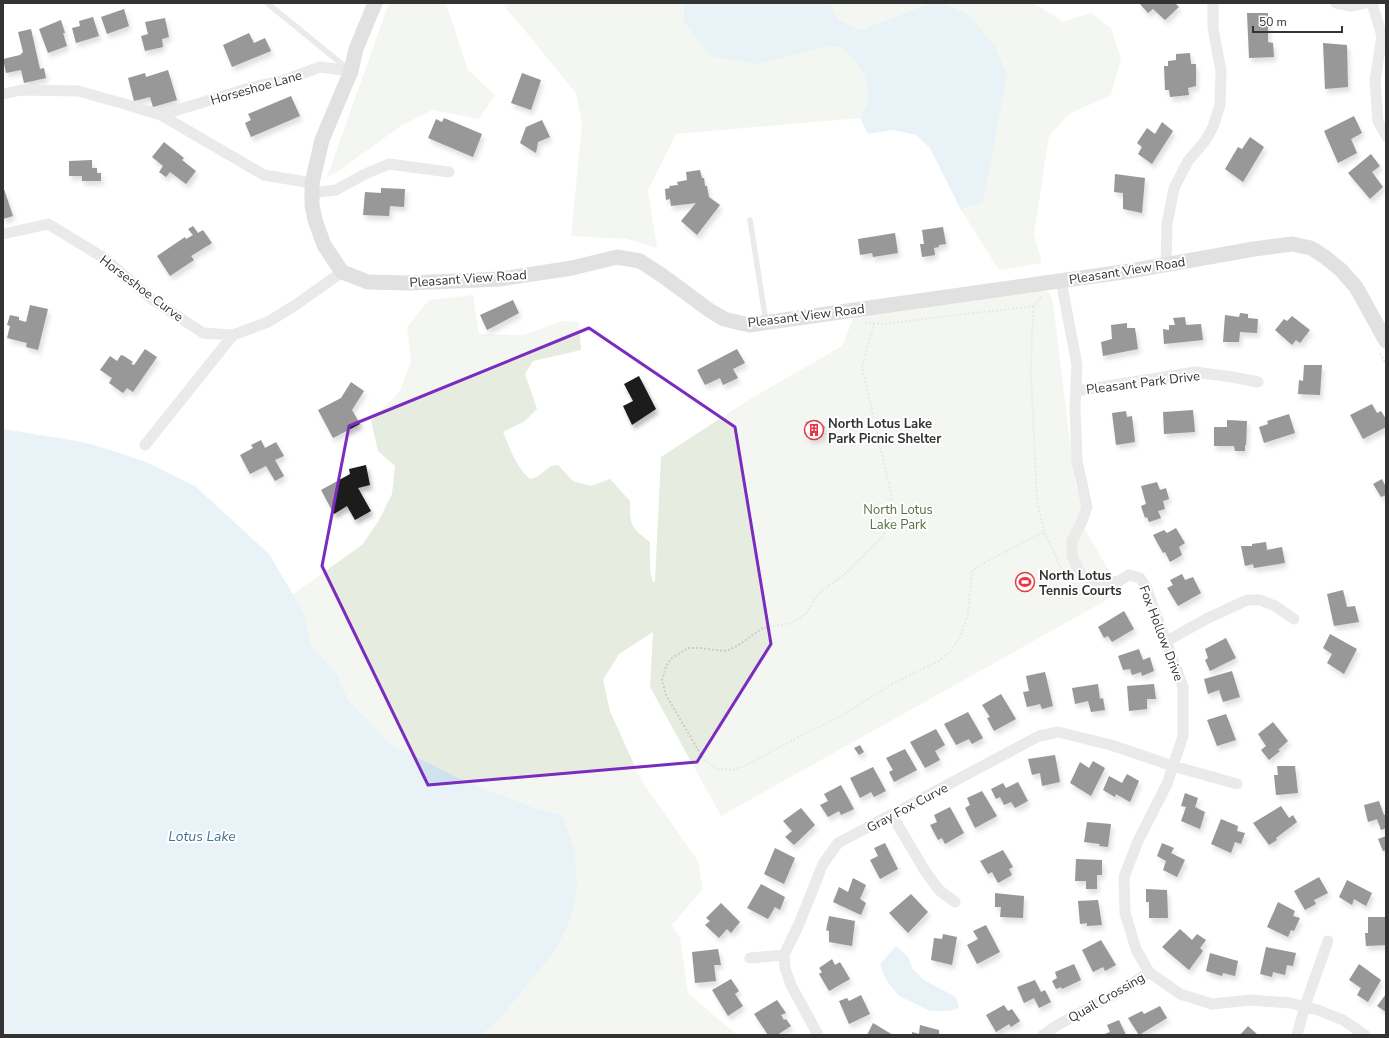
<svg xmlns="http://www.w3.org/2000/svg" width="1389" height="1038" font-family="'Nunito Sans',sans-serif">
  <defs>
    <filter id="shadow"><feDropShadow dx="2.5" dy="4.5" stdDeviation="2" flood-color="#0004"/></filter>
  </defs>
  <rect width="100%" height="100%" fill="#fff"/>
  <path fill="#e6ecdf" d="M389 3H446L468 70 495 95 479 119 432 110 399 127 339 171 327 177Z
    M502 3H684L683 20 760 64 826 46 844 48 864 73 869 99 860 118 676 134 648 190 657 248 627 239 571 236 582 124 576 93Z
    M830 3H930L861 30 839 20Z
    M943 3H1034L1063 22 1091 13 1111 28 1121 58 1111 95 1069 114 1049 136 1034 234 1042 263 999 270 961 210 983 202 968 14Z
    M1035 291 1049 292 1053 302 1075 483 1082 505 1078 517 1121 592 721 816 650 687 653 632 619 654 603 680 610 711 641 780 698 861 703 889 672 925 680 938 688 993 737 1035H482L503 1015 556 950 574 847 562 815 538 809 467 782 391 744 349 701 336 673 311 645 304 613 292 595 362 545 378 522 392 494 395 466 378 451 371 421 400 391 411 361 407 327 429 300 473 295 479 334 524 335 562 321 579 322 581 350 533 361 525 374 537 409 525 421 503 432C510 449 516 467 530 479L537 477 551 466 558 465 573 481 591 486 610 479 630 501C630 526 630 526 650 542V571L653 582H655L661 457 747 401 842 346 857 309Z"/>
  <path fill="#cfe2ee" d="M684 3H830L839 20 861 30 930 3H943L968 14 995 47 1007 74 983 202 961 210 930 148 916 135 894 130 868 134 860 118 869 99 864 73 844 48 826 46 760 64 710 56 683 20Z
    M3 429 83 442 120 453 151 464 195 486 269 554 304 613 311 645 336 673 349 701 391 744 467 782 538 809 562 815 574 847 577 889 571 917 556 950 503 1015 482 1035H3Z
    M896 946 908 957 912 968 924 980 956 997 959 1008 949 1011H930L899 996 886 980 880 964Z"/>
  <path fill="#1a1a1a" filter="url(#shadow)" d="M1139 3H1175L1179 7 1165 20 1153 9 1148 13Z
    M124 9 129 26 107 34 101 17Z
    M1247 13H1268V42L1273 43 1274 57 1249 58Z
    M93 17 99 36 76 43 72 28 80 26 79 21Z
    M165 18 169 37 162 39 163 47 145 51 141 36 148 34 145 22Z
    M61 20 65 33H63L67 46 48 53 39 29Z
    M31 29 40 69 44 68 46 78 24 83 21 70 6 73 3 59 20 55 23 52 18 32Z
    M249 33 254 43 265 38 271 51 232 67 223 45Z
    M1323 43 1347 45 1348 87 1325 89Z
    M1190 53 1191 64H1196V86L1188 88 1189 95 1170 97 1169 90H1165L1164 66H1168V61L1176 60V54Z
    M168 70 177 100 153 107 150 97 134 101 128 78 145 73 146 77Z
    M522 73 541 80 531 110 511 103Z
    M291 96 300 116 251 137 245 123 251 120 248 114Z
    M1354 116 1362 133 1351 139 1357 153 1338 163 1324 131Z
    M444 118 482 134 473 157 428 138 436 119 442 122Z
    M542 120 550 137 538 142 536 153 520 143 526 127Z
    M1162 122 1173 131 1152 164 1138 154 1142 147 1137 143 1147 128 1155 134Z
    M1250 137 1264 147 1243 182 1225 169 1238 147 1242 149Z
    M164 142 184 158 182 160 196 171 186 184 170 172 166 177 159 172 163 166 152 157Z
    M1371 154 1380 166 1372 172 1383 187 1370 199 1348 173Z
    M92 160V168H97V173H101V181H82V176H69V161Z
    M700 170 702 178H704L705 186H707L709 197 720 205 697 235 681 221 696 203 671 206 670 199 666 200 665 189 670 188 669 186 678 185 677 182 687 180 686 172Z
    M1115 174 1145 178 1142 213 1123 209V193L1114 192Z
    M3 186 13 216 3 219Z
    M381 188 405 189 404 207 390 206 389 216 363 215 365 192 381 193Z
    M193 226 198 233 203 230 212 243 191 256 194 260 170 276 157 256 185 237 186 239 193 235 188 229Z
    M943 227 946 244 939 245V247L934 248 935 255 922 257 920 244H924L922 230Z
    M895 233 898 253 873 257 872 253 860 255 858 239Z
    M513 300 519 313 487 330 480 315Z
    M30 305 48 309 38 350 26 347 27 343 7 338 10 326 7 325 10 315 19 317V320L26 322Z
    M1240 313 1248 314V318L1258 319 1257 333 1240 332 1239 342H1223L1225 315 1239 317Z
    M1292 316 1310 330 1300 343 1296 340 1292 345 1275 330 1284 319 1287 321Z
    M1185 317 1186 325 1201 324 1203 340 1164 344 1163 329 1169 330V325H1175L1173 318Z
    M1127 323V328H1135L1138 349 1103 356 1101 342 1112 339 1111 325Z
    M145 349 157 357 133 392 127 388 123 393 109 383 112 378 100 370 110 356 117 361 121 355 124 356 133 362 131 364 134 365Z
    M737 349 745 363 733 369 738 378 723 385 720 378 705 385 697 370Z
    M1304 365H1322L1320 395 1298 394 1299 380 1303 381Z
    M639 376 656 409 632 425 623 406 633 401 624 384Z
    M351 382 364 391 352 410 360 424 333 438 318 410 341 398Z
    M1372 404 1377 413 1381 411 1386 419V427L1363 439 1350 415Z
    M1193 410 1195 432 1164 434 1163 412Z
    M1126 411 1127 417 1132 416 1135 442 1116 445 1112 413Z
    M1289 414 1295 433 1264 443 1259 427 1268 424 1267 421Z
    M817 420 825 427 822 437 811 440 804 433 806 422Z
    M1227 420 1247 421 1246 445H1245V451H1235L1234 446H1214V427H1227Z
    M261 440 265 448 276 442 284 456 275 460 284 476 275 481 266 466 250 474 240 455 253 448 251 445Z
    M366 465 370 485 358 488 371 511 355 520 347 506 334 514 321 490 350 474 349 469Z
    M1382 479 1386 487V495L1381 497 1373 484Z
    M1157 482 1160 490 1166 488 1169 499 1163 501 1165 509 1158 511 1161 518 1149 522 1147 517 1145 518 1141 506 1146 504 1141 486Z
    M1176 528 1185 543 1179 547 1182 555 1170 562 1165 552 1163 553 1153 535 1164 530 1167 533Z
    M1266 542 1267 550 1282 547 1285 563 1254 568 1253 564 1245 566 1241 546H1252V544Z
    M1182 574 1185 580 1193 577 1201 593 1178 606 1167 588 1173 585 1170 580Z
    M1343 590 1347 607 1355 606 1359 622 1334 626 1327 594Z
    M1124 611 1134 629 1112 642 1108 636 1104 638 1098 627Z
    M1330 634 1357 649 1344 674 1327 663 1332 654 1323 648Z
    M1226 638 1236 658 1210 671 1205 660 1208 658 1205 649Z
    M1139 649 1143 660 1150 657 1154 671 1142 676 1141 672 1132 675 1130 669 1123 670 1118 656Z
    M1232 671 1240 697 1223 702 1219 690 1208 694 1204 679Z
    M1045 672 1053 706 1042 709 1040 704 1027 707 1023 692 1029 691 1026 676Z
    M1098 684 1100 699 1103 698 1105 710 1091 712 1088 701 1075 704 1072 688Z
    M1154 684 1156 699H1147V709L1129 711 1127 686Z
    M1001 694 1016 719 994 731 987 718 990 717 982 705Z
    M968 712 983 738 972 744 969 739 956 745 944 724Z
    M1226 714 1236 740 1217 746 1207 720Z
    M1273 722 1288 741 1278 750 1280 751 1269 760 1261 750 1266 746 1258 734Z
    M936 729 945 745 935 751 940 760 925 768 910 742Z
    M860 745 864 752 859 755 854 748Z
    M905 749 917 770 894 782 889 772 893 770 886 758Z
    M1055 755 1060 782 1042 786 1040 773 1032 775 1028 759Z
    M1093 761 1105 768 1091 796 1070 783 1080 762 1089 768Z
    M1277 766H1295L1298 793 1276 795 1274 775H1278Z
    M873 767 886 791 874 797 871 792 860 798 850 778Z
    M1127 774 1139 781 1130 802 1116 794 1115 797 1103 790 1109 776 1122 783Z
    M1018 782 1028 801 1015 808 1011 802 1004 805 1000 797 996 799 991 789 1003 783 1006 788Z
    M841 785 854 809 841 815 839 811 828 817 820 805 828 801 824 794Z
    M982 791 997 816 975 828 965 808 970 805 967 798Z
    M1185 793 1198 798 1195 807 1205 812 1200 829 1181 821 1186 807 1181 806Z
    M1379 801 1384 815 1386 814V828L1381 830 1377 819 1368 822 1364 805Z
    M1281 806 1289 818 1293 815 1297 822 1276 838 1277 840 1269 845 1253 823Z
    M950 807 964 833 945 844 942 838 938 840 930 825 937 822 934 815Z
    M801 808 815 825 794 845 785 837 792 831 783 821Z
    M1221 819 1238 826 1237 831 1245 833 1241 844 1235 842 1231 853 1211 844Z
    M1087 822 1111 824 1108 847 1099 846 1100 844 1084 842Z
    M1386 836V850L1383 851 1378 839Z
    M885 843 898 869 880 879 870 860 878 856 874 848Z
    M1162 843 1174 848 1171 853 1185 860 1177 877 1163 870 1166 861 1157 856Z
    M775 848 795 858 784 884 764 874Z
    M1003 850 1013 867 1009 869 1012 875 998 883 992 872 988 874 980 861Z
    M1076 859 1102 860V875H1097V889H1086V881H1075Z
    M1319 877 1328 893 1314 900 1316 904 1305 910 1294 891Z
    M853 878 866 885 860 899 866 903 861 915 833 902 839 887 848 892Z
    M1347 880 1372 893 1366 906 1354 899 1352 905 1339 897Z
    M761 884 785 897 780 910 775 907 768 919 747 908Z
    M1146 889 1167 890 1168 918H1149V902H1146Z
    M995 893 1024 896 1023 918 1000 917 1001 907H995Z
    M911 894 928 912 908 933 889 913Z
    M1098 900 1102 925 1087 926V923L1080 924 1078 901Z
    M1278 902 1295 911 1293 916 1300 918 1294 931 1291 930 1288 937 1267 927Z
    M721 903 740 922 731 933 727 929 719 938 705 925 710 921 706 918Z
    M829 916 855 921 852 946 829 942V931L826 930Z
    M1368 917H1386V945L1366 946 1365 933H1368Z
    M986 925 1000 952 977 964 967 945 978 939 973 931Z
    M1180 929 1192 940 1197 934 1206 940 1200 948 1203 951 1189 970 1162 947Z
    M943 934 957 937 952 965 931 960 934 938 942 939Z
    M1101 940 1116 965 1105 971 1103 967 1093 972 1082 950Z
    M1266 947 1296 953 1293 966 1287 965 1285 975 1273 972 1272 977 1260 974Z
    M718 949 721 965H714L716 981 695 983 692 952Z
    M1210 953 1238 961 1235 976 1223 973 1222 976 1206 971Z
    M832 959 835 965 840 962 850 979 829 991 819 974 822 972 819 968Z
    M1074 964 1081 980 1062 989 1061 987 1056 989 1052 981 1057 978 1055 972Z
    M1359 964 1381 980 1368 1002 1357 995 1361 988 1349 980Z
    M731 979 739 991 735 994 743 1006 728 1016 712 990Z
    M1035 980 1041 992 1045 990 1051 1002 1039 1008 1034 998 1024 1003 1017 987Z
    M1386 994V1012L1377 1006Z
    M861 995 870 1014 849 1024 839 1001 847 998 849 1001Z
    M777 1000 786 1013 781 1015 784 1020 786 1019 791 1026 777 1035H768L754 1014Z
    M1004 1005 1008 1011 1012 1009 1020 1021 1011 1027 1009 1024 996 1032 986 1015Z
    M1160 1006 1167 1018 1139 1035 1128 1018 1142 1011 1144 1014Z
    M1119 1020 1126 1035H1102L1110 1032 1107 1025Z
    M873 1023 893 1035H867Z
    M920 1025 939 1030V1035H912V1032L919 1034Z
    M1248 1026 1258 1035H1240Z"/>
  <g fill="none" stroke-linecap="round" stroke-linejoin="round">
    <path stroke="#cdcdcd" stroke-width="2" stroke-dasharray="2 2" stroke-linecap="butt" d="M1041 297 1034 306 1032 332 1031 373 1037 501 1044 532 1062 570 1071 583 1081 591 1086 590
      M865 323 882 324 1034 306
      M874 323 862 367 891 493 892 510 889 524 883 536 844 575 820 592 813 601 807 612 800 618 791 623 763 628 740 644 727 651 715 650 700 648H688L672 658 666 666 662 680 666 695 704 760 717 769 732 770 745 766 802 735 841 716 892 684 937 662 951 651 960 637 968 615 972 571 980 565 1044 532
      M1380 353 1386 364"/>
    <path stroke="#d0d0d0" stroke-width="5.5" d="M267 3 348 69
      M750 220 766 322"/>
    <path stroke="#d0d0d0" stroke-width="11" d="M1336 3 1351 6 1365 3
      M1372 3 1382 36 1375 81 1378 121 1386 136
      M3 94 21 90 78 91 121 103 161 115 264 175 312 183
      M161 115 253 87 285 80 320 67 351 71
      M311 193 336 190 363 175 389 164 449 172
      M3 234 48 224 104 258 153 300 203 333 233 335 268 322 297 304 342 272
      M1166 265 1167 224 1174 188 1188 161 1205 141 1213 127 1220 105 1221 71 1213 28V3
      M1061 281 1077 365 1075 408 1077 461 1087 507 1082 521 1072 541V556L1081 575 1102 584 1119 581 1129 575 1140 578 1146 587 1183 687V736L1167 784 1138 841 1124 877 1125 913 1136 949 1149 972 1180 994 1212 1004 1250 1000 1290 1003 1318 1010 1343 1020 1365 1035
      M1076 391 1195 372 1232 377 1258 382
      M145 445 233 335
      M1167 641 1206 619 1247 600H1260L1275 606 1294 619
      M892 815 925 871 939 890 955 902
      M750 958 784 955
      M818 1035 791 985 785 968 784 955 799 924 823 864 838 843 1039 736 1058 732 1111 745 1173 766 1237 784
      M1043 1035 1056 1026 1124 989 1149 972
      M1297 1035 1305 1006 1328 941"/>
    <path stroke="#bdbdbd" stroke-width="15" d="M375 3 356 49 351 71 322 140 312 183V205L315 220 324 245 342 272 368 282 410 283 500 279 572 268 617 257 640 261 663 276 709 310 724 319 749 325 1130 271 1254 249 1292 244 1311 248 1325 257 1341 270 1356 287 1386 341"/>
  </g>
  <path d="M0 0H1389V1038H0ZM589 328 735 427 771 644 697 762 428 785 322 566 349 426Z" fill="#fff" fill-opacity=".55" fill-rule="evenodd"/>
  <path fill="none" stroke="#7b2cbf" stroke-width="3" stroke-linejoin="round" d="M589 328 735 427 771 644 697 762 428 785 322 566 349 426Z"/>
  <defs>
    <g id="building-ring" transform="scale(1)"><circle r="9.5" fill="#fff" stroke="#e63946" stroke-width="1.5"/><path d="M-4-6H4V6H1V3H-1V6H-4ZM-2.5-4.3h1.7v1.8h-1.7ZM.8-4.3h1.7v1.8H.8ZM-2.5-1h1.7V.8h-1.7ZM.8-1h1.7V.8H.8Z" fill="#e63946"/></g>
    <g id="stadium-ring" transform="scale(1)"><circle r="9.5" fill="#fff" stroke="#e63946" stroke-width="1.5"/><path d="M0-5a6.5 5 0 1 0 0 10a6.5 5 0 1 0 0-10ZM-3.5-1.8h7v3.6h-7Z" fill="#e63946"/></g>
  </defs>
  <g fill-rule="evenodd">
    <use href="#building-ring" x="814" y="430"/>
    <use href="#stadium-ring" x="1025" y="582"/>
  </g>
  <g text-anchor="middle" stroke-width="4" stroke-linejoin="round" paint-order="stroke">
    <g font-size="13" fill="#333" stroke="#fff">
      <text transform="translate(256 87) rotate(-16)" y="5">Horseshoe Lane</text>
      <text transform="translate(1127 270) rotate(-9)" y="5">Pleasant View Road</text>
      <text transform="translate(468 278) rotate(-4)" y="5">Pleasant View Road</text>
      <text transform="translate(142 288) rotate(37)" y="5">Horseshoe Curve</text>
      <text transform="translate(806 315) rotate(-7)" y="5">Pleasant View Road</text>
      <text transform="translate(1143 382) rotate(-7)" y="5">Pleasant Park Drive</text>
      <text transform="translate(1162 633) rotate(69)" y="5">Fox Hollow Drive</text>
      <text transform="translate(907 807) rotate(-28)" y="5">Gray Fox Curve</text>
      <text transform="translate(1106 997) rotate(-30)" y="5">Quail Crossing</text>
    </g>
    <g font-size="13" font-weight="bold" fill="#333" stroke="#fff" text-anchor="start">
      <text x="828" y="428">North Lotus Lake<tspan x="828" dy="15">Park Picnic Shelter</tspan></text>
      <text x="1039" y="580">North Lotus<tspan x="1039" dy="15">Tennis Courts</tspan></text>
    </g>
    <g font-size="13" fill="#56703f" stroke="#fff">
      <text x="898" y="514">North Lotus<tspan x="898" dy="15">Lake Park</tspan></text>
    </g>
    <g font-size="14" font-style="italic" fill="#3f7597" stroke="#fff">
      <text x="202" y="841">Lotus Lake</text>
    </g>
  </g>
  <rect width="1389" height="1038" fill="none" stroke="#333333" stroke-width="8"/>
  <path d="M1253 26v6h89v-6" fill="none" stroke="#333333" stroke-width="2"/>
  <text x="1259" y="26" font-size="12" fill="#333333" stroke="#ffffff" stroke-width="3" paint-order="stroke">50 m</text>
</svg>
